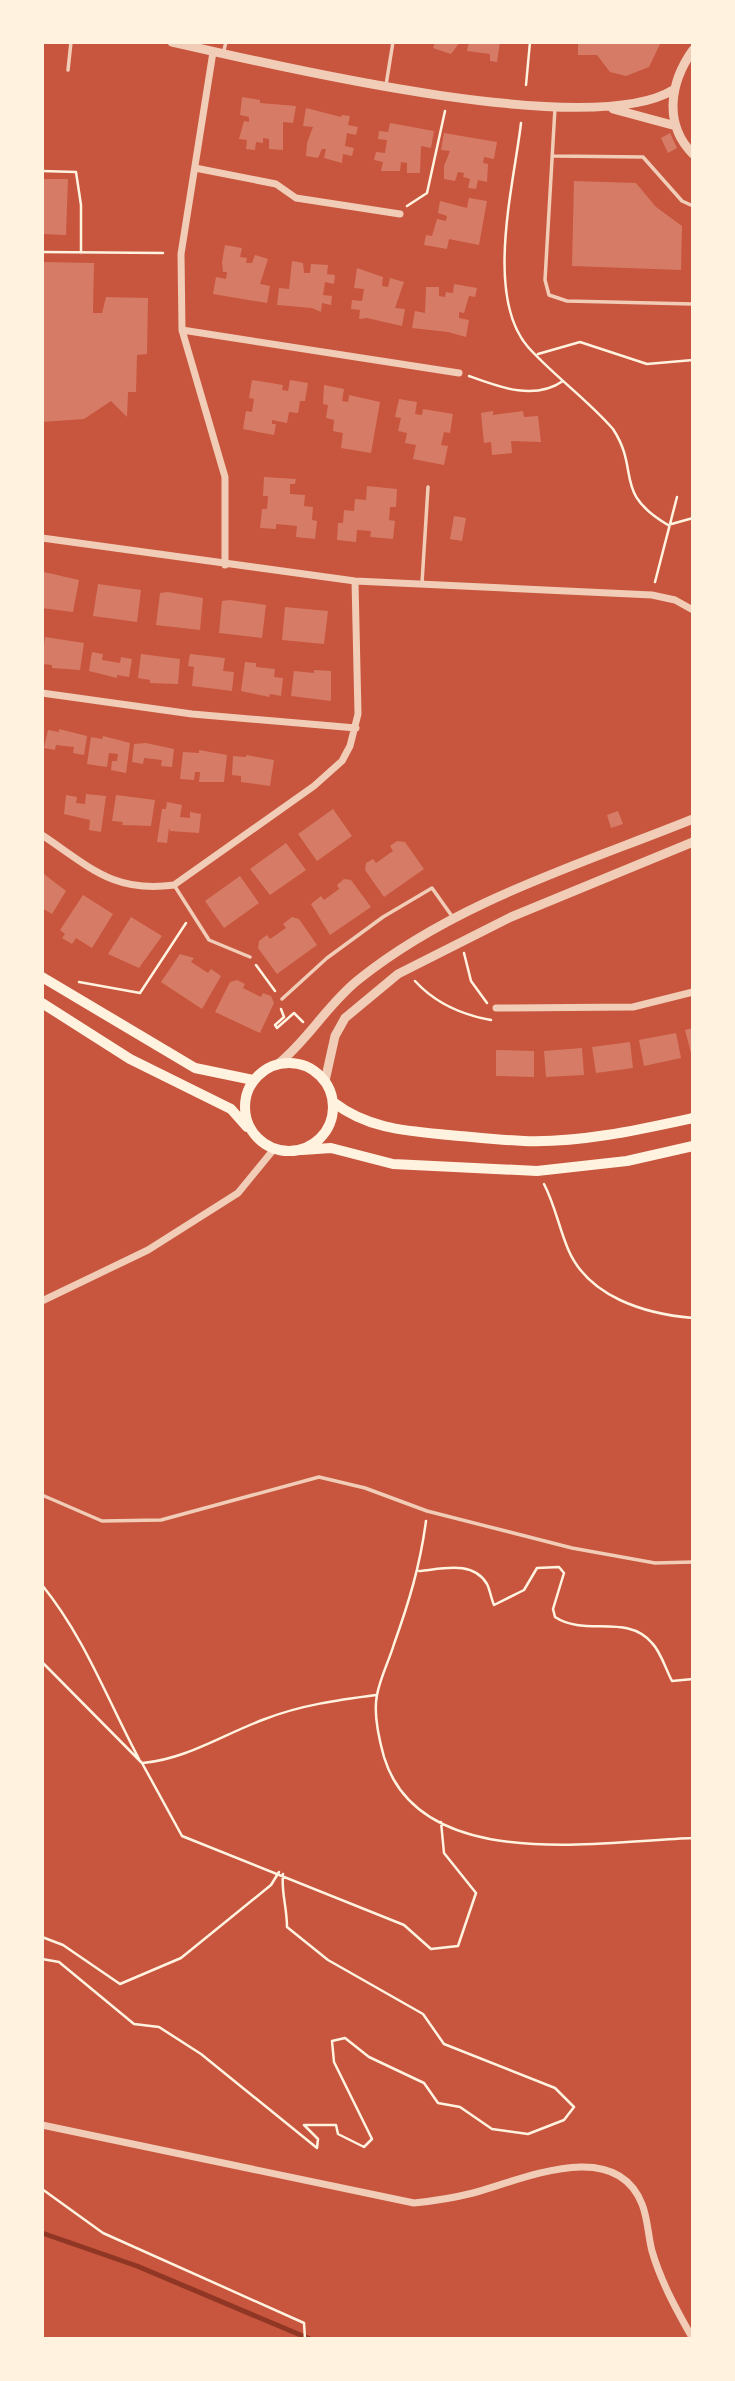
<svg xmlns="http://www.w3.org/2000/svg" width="735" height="2381" font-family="Overpass,sans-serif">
  <rect width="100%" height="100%" fill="#c8553d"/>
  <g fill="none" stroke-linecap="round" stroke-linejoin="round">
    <path stroke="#8f3625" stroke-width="5" d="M42 2233 137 2266 310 2339"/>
  </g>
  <path fill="#d67c66" d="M435 42H460L451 54 433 48Z
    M469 42H500L497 62 490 61V54L467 51Z
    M578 42H661L649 67 626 76 610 72 597 55H578Z
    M242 97 260 100V103L296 106 293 123 283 122V150L269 149V139L263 138V143L256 142 255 150 246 149 247 140 239 139 244 121 249 122V117L240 115Z
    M306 108 341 117 342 115 350 116 348 125 358 127 356 135 347 133 345 146 354 148 352 156 343 154 342 163 324 158 326 149H322L318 158 306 156 307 143 313 127 303 126Z
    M390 123 434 131 431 148 421 146 420 173H407V163L401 162 400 171H381L383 162 374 160 376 152 385 153 387 140 378 139 379 131 388 132Z
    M444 133 497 142 494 159 484 157 483 163 488 164 487 182 478 180 476 189 468 188 470 179 463 177 464 173 458 172 455 181 444 179V166L450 151 441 150Z
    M670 133 677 148 668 153 661 138Z
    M42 179H68L66 235 42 234Z
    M574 181 636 183 656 207 682 226 681 270 572 266Z
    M469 198 487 201 479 245 449 239 447 249 424 245 426 235 432 236 437 219 446 221 447 216 438 213 440 201 467 208Z
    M225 245 242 248 240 257 247 258 246 263H252L255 255 268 259 260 284 270 286 267 303 213 294 216 277 226 279 227 272H223L222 262Z
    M292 261 303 263 304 273H310L311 264 328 265 327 274 335 275 334 284 325 282 323 295 332 296 331 305 322 303 321 312 312 308 277 305 279 288 289 289Z
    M42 262 94 263 93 313H102L106 297 148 298 147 354 137 355 136 392H128L127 417 111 401 84 419 42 422Z
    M357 268 383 277 382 286 388 287 390 278 404 282 395 308 405 309 402 326 367 318 359 319 360 310 351 309 352 300 362 301 364 289 354 288Z
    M454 284 477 288 475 297 469 296 464 313 459 312V318L469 320 466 337 448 332 412 328 415 311 425 313 426 287H439V296L445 297 446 292 453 293Z
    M252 380 283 385 282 390 288 391 290 380 308 383 305 401H300L298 413 289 412 287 423 272 420V424H276L274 435 243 429 246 411 252 412 254 399 249 398Z
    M324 385 344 389 342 401 348 402 349 395 380 402 371 453 341 448 343 433 333 431 334 420 326 418 328 405 323 404Z
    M399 399 417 402 415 414 422 415 423 409 453 414 450 433 444 432 441 445 448 446 444 465 413 459 416 445 405 443 407 433 398 431 401 418 395 417Z
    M493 411V415L523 411 524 417 538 416 541 442 511 441 512 453 492 455 491 442 484 443 481 413Z
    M264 477 296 479 295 484H290V494L305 495 304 506 313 507 312 520 317 521 315 539 296 537 297 526 276 524V529L260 528 262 509H267L268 496H263Z
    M367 486 397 489 396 507H390L389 520 395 521 393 539 370 537 371 531 357 530 356 542 337 540 338 523H343L344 510 354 511 355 499 366 500Z
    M454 516 466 518 462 541 450 539Z
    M44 572 79 580 73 612 42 608Z
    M98 584 141 590 137 622 93 616Z
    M168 592 203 598 200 630 156 625 160 593Z
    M230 600 266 605 262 638 219 633 222 601Z
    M285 607 328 611 324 644 282 640Z
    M45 637 84 643 80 670 52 668V665L42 664Z
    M92 652 103 654 102 660 120 663 121 657 132 659 129 677 117 675V678L89 671Z
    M141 654 180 659 178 684 150 683V680L138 678Z
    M190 654 225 658 223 671 234 672 232 691 192 686 194 667 188 666Z
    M245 662 256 663V667L275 669 274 677 283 678 281 696 270 694 269 697 241 691Z
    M314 670 331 671V701L291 696 294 671 314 673Z
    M59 729 87 736 84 755 73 753 74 747 56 745 55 750 44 748 48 730 59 732Z
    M103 736 130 743 126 773 111 770 112 761H117L118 754 109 753 107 767 87 764 91 737 102 739Z
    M146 743 174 749 172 767 161 766 162 760 144 758 143 764 132 762 134 744Z
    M199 750 227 755 224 782H199L200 772H195L194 780 180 779 183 752 199 753Z
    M246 755 274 760 270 786 241 782V776L232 775 233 756 246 757Z
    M86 794 106 796 101 832 89 830 90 820 64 814 66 795 77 797 76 803 85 804Z
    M116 795 155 800 151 826 122 825 123 822 112 821Z
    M167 802 182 805 180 817 190 818V812L201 814 199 833 170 831 169 828 167 843 157 842 162 809H166Z
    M333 809 352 836 317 861 298 834Z
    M618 811 623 824 611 828 607 815Z
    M397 841 405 842 424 869 384 897 365 870 366 863 373 859 376 863 393 851 390 846Z
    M286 843 306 870 270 895 250 869Z
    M44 874 66 891 52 914 42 908Z
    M240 876 259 903 224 928 205 901Z
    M344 879 351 880 371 907 330 935 311 904 321 896 324 900 339 889 337 885Z
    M83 895 113 914 92 948 76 938 72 944 62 938 65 934 60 930Z
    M131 917 162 936 139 968 108 954Z
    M292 917 299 919 317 945 277 974 258 948 259 941 267 935 270 939 286 928 283 924Z
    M180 954 194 958 191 962 208 973 211 969 221 976 202 1009 161 982Z
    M237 980 245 984 243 988 261 997 263 993 271 996 274 1003 260 1033 215 1012 230 982Z
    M693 1028V1057H692L685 1030Z
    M676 1033 681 1058 644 1066 639 1040Z
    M630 1042 633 1068 596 1073 592 1047Z
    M582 1048 584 1075 546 1077 544 1051Z
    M496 1050 534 1051V1077L496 1076Z"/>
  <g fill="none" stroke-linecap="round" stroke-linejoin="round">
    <path stroke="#fff3e0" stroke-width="2.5" d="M526 85 530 42
      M521 123C514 184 484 296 528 347 554 376 587 399 613 429 641 472 612 492 668 525L693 518
      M42 171 76 172 81 205V253
      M407 206 427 193 445 111
      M42 252 163 253
      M538 354 580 342 647 364 693 360
      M469 376C499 387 534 401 563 381
      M655 582 677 497
      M464 953 471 981 487 1003
      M256 965 275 991
      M415 981C435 1003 463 1015 491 1020
      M79 982 140 993 186 923
      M281 1009 284 1017 275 1025 277 1028 294 1013 303 1022
      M544 1184C555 1205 559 1228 568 1249 588 1297 645 1314 693 1318
      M426 1521C420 1566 409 1602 394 1644 389 1661 380 1678 377 1695 373 1714 379 1739 384 1757 420 1875 601 1841 693 1838
      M419 1571C442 1569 473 1560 487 1584 490 1590 491 1598 494 1605L524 1590 537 1568 559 1567 564 1573 553 1609 555 1617C585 1637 627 1613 652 1643 661 1652 666 1670 672 1681L693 1679
      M42 1585C85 1638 107 1699 139 1759
      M42 1662 142 1763 182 1836 404 1925 431 1949 458 1946 476 1893 444 1853 441 1822
      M143 1763C187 1759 224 1734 265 1719 301 1705 338 1700 376 1695
      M42 1937 63 1945 120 1984 181 1958 271 1885 279 1872
      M42 1959 59 1962 134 2024 159 2027 201 2054 317 2148 318 2139 304 2125H336L338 2134 364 2147 372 2139 334 2062 332 2041 345 2038 369 2057 424 2083 438 2103 460 2107 492 2129 528 2134 564 2120 574 2107 555 2088 444 2044 423 2014 328 1960 287 1927C287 1907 281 1892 283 1874
      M42 2189 103 2233 304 2323 305 2339"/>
    <path stroke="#f1ccb7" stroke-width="3.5" d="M223 54 226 42
      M68 70 71 42
      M386 85 393 42
      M555 108 545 280 549 295 567 301 693 304
      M554 156 643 157 682 201 693 206
      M422 583 428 487
      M174 885 209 940 250 957
      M282 999 327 958 383 917 432 888 454 919
      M42 1495 102 1521 161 1520 319 1477 365 1488 427 1511 572 1548 655 1563 693 1562"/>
    <path stroke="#f1ccb7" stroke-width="7" d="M213 52 181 254 182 330 225 477V565
      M195 168 276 184 296 198 400 214
      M182 330 459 373
      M42 538 355 581 652 595 675 600 693 610
      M42 693 192 714 356 728
      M42 835C90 867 113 893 174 885L314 786 342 761 350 746 358 714 355 581
      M496 1008 633 1007 693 992
      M42 1301 148 1250 238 1193 274 1149
      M42 2125 414 2203C434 2201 453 2198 473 2193 522 2180 615 2136 642 2204 648 2219 648 2236 652 2251 661 2282 677 2311 693 2339"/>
    <path stroke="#f1ccb7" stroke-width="9" d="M172 42C272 65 590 141 673 90
      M693 50C670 82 663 124 693 154
      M613 109 676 126
      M278 1064C308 1040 327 1005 358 980 455 902 579 865 693 819
      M325 1081 335 1036 345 1018 398 974 511 917 693 842"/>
    <path stroke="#fff3e0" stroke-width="10" d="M42 977 195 1068 253 1080
      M42 1003 130 1059 231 1109 247 1127
      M245 1107a44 44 0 1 1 88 0a44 44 0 1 1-88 0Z
      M333 1102C368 1129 407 1131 449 1135 474 1137 499 1140 524 1141 580 1143 638 1130 693 1118
      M302 1150 331 1148 393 1164 537 1171 627 1161 693 1146"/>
  </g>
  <rect width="735" height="2381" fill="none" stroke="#fff3e0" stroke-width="88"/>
</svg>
